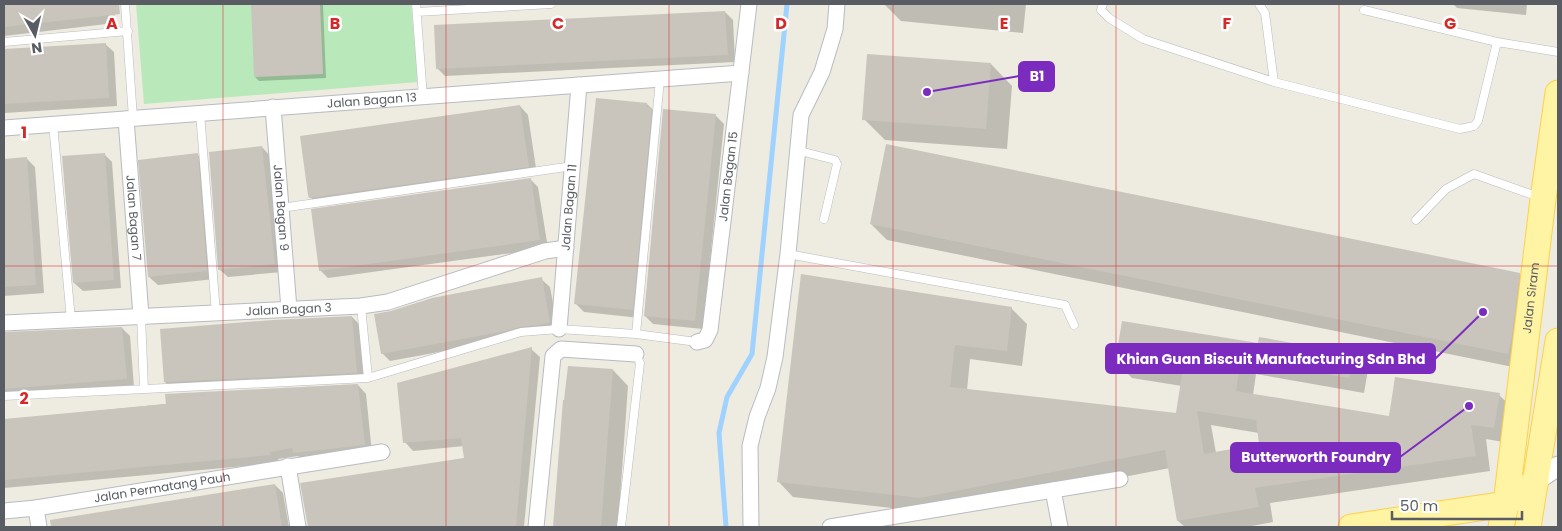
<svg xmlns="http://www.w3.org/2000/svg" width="1562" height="531" font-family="Poppins,sans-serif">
  <rect width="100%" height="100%" fill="#eeebe0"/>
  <path fill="#b9e9ba" d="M136 4H411L418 82 144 104Z"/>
  <path fill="#0003" fill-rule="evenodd" d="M4 4H114L115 23 4 36Z
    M252 4H323L326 78 259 81 255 77Z
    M884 4H1026L1023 33 901 21Z
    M1453 4H1527L1526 15 1457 8Z
    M725 12 733 20 735 62 445 76 437 68Z
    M105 44 114 52 117 106 4 113V50Z
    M991 64 1012 86 1007 149 885 140 864 119Z
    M647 104 655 112 640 318 584 312 576 304Z
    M520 106 528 115 537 175 319 206 310 197Z
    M664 110 716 116 724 124 703 329 653 324 645 316Z
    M262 147 270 156 282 272 228 277 219 269Z
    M104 154 112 162 121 288 83 291 74 283Z
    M197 154 205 163 215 279 158 285 149 277Z
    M27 159 35 167 44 293 4 296V160Z
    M530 179 538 187 548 248 328 278 320 270Z
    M871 224 1519 274 1535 290 1523 369 887 240Z
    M802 275 1011 308 1027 324 1022 366 970 359 967 390 1177 414 1182 386 1132 378 1117 363 1259 345 1353 355 1368 370 1364 393 1256 374 1253 395 1390 417 1499 395 1515 410 1509 443 1486 439 1490 471 1270 503 1273 522 1246 527H1185L1178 521 1170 468 937 513 793 497 778 481ZM1211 425 1259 433 1260 445 1216 453Z
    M541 279 550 287 558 330 528 334 515 338 390 361 382 353Z
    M352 317 360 325 365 381 173 390 165 382Z
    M122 328 130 336 134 387 4 398V333Z
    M531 349 540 357 524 527H310L302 484 465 459 464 446 413 451 405 442Z
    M613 370 628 386 618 527H554L564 401Z
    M358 385 366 394 372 453 303 461 298 456 278 459V463L4 488V420Z
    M275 485 283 493 289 527H66L64 519Z"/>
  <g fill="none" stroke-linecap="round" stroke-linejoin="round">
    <path stroke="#9fd2ff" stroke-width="5" d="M726 527 719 433 727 397 752 354 787 4"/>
  </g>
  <path fill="#c9c5bd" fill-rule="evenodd" d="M4 4H119L120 14 4 27Z
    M251 4H320L323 74 254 77Z
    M725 11 728 55 436 69 434 25Z
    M106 43 109 98 4 104V49Z
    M867 54 991 63 986 129 862 120Z
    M596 98 647 103V107L652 108 633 310 574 304Z
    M520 105 529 167 309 198 308 195 300 136Z
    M663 109 716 114 695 321 644 316Z
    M886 144 1520 273 1512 336 1508 354 870 224Z
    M262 146 275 264 218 270 209 152Z
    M105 153 114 280 73 283 62 156Z
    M198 153 207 271 148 277 138 160Z
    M27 157 36 285 4 287V159Z
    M531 178 540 240 319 271 311 209Z
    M801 274 1012 307 1007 351 955 345 950 387 1176 413 1182 374 1115 363 1122 321 1258 343 1259 337 1354 354 1349 378 1241 359 1236 391 1389 416 1395 377 1500 393 1494 428 1471 425 1476 456 1255 488 1259 507 1177 521 1165 450 920 498 777 482ZM1197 411 1256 420 1259 444 1204 454Z
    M542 277 550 323 520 327 506 331 381 354 374 314 391 311 432 298Z
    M352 316 357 373 164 382 160 329 273 320Z
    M122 327 127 379 4 389V332Z
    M532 347 516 527H308L300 483 464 458 461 438 403 443 397 383Z
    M568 366 613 369 601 527H553L563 400H564Z
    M358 384 365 445 293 453 292 448 270 452 271 455 4 480V419L166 404 165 394Z
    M275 484 282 527H51L50 520Z"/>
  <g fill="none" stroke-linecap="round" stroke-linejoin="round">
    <g stroke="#b8bbc1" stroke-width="9">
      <path id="service" d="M125 4 133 118
        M416 4 423 97
        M1103 4 1101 10 1109 18 1143 39 1274 82 1460 129 1474 126 1478 121 1497 42
        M1259 4 1265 13 1274 82
        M1364 10 1497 42 1558 52
        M417 12 551 4
        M4 42 128 31
        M200 113 216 313
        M53 124 71 320
        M796 150 835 160 837 164 824 219
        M281 208 573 166
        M1416 220 1446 189 1474 174 1539 197
        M788 254 1065 305 1074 325
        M361 306 368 378
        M141 316 144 389
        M636 334 660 79
        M4 396 368 378 521 332 559 329 636 334 697 342
        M621 527 640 363 636 354"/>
    </g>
    <g stroke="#b8bbc1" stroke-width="17">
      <g id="minor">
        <path id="s1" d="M273 107 289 309"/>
        <path id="s2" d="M126 119 141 316"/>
        <path id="s3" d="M4 128 741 73"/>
        <path id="s4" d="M4 323 361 306 388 302 545 251 566 248"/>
        <path id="s5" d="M559 329 579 85"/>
        <path id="s6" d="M697 342 705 340 710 330 749 4"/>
        <path d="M288 466 298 527"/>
        <path d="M1053 490 1060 527"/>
        <path d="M36 508 39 527"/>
        <path id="s7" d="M4 511 36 508 382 452"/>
        <path d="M536 527 553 356 561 349 636 354"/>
        <path d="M751 527 750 446 757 417 768 388 775 357 788 254 801 115 822 72 835 29 837 4"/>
        <path d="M830 527 1120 479"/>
      </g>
    </g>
    <g stroke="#b8bbc1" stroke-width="21">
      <path id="tertiary" d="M1536 481 1558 466"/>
    </g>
    <g stroke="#ffd148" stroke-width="27">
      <g id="primary">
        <path d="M1351 527 1506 504 1536 481"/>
        <path id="s8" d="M1501 527 1506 504 1543 199 1558 93"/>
        <path d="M1528 527 1558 341"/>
      </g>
    </g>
    <use href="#service" stroke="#fff" stroke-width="8"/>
    <use href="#minor" stroke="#fff" stroke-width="15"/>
    <use href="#tertiary" stroke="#fff" stroke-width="19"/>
    <use href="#primary" stroke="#fff3a4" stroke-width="25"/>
  </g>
  <path fill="none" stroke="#d62828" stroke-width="1" stroke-opacity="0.55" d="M223 4V527M446 4V527M669 4V527M893 4V527M1116 4V527M1339 4V527M4 266H1558"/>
  <g text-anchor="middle" stroke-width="5" stroke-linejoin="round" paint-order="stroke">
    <g font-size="12" fill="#595d63" stroke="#fff">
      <text dy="4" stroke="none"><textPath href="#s3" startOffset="369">Jalan Bagan 13</textPath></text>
      <text dy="4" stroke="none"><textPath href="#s6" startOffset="174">Jalan Bagan 15</textPath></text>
      <text dy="4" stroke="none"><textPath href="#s5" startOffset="122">Jalan Bagan 11</textPath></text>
      <text dy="4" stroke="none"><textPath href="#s1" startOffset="101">Jalan Bagan 9</textPath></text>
      <text dy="4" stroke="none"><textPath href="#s2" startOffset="99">Jalan Bagan 7</textPath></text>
      <text dy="4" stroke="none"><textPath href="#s8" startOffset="231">Jalan Siram</textPath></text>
      <text dy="4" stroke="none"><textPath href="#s4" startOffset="285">Jalan Bagan 3</textPath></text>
      <text dy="4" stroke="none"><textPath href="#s7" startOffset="160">Jalan Permatang Pauh</textPath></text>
    </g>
  </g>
  <g font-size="16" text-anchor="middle" font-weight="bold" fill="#d62828" stroke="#fff" stroke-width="5" stroke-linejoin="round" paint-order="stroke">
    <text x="112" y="29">A</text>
    <text x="335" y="29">B</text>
    <text x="558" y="29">C</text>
    <text x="781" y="29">D</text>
    <text x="1004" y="29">E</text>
    <text x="1227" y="29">F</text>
    <text x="1450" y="29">G</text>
    <text x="24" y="138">1</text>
    <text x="24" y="404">2</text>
  </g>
  <path fill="none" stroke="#7b2cbf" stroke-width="2" d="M927 92L1019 76M1483 312L1435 359M1469 406L1400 457"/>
  <g fill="#7b2cbf" stroke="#fff" stroke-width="2">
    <circle cx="927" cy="92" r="5"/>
    <circle cx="1483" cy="312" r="5"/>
    <circle cx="1469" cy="406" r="5"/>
  </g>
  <g fill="#7b2cbf" stroke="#7b2cbf" stroke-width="2">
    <rect x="1019" y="62" width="35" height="29" rx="5"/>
    <rect x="1106" y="344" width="329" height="29" rx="5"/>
    <rect x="1231" y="443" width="169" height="29" rx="5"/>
  </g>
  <g font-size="14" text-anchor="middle" font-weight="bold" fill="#fff">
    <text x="1037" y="81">B1</text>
    <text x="1271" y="364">Khian Guan Biscuit Manufacturing Sdn Bhd</text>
    <text x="1316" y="462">Butterworth Foundry</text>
  </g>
  <rect width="1562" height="531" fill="none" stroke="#595d63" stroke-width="10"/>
  <g transform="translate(35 35) rotate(172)" stroke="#ffffff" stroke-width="4" paint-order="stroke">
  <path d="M0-4L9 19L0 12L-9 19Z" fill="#595d63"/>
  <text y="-8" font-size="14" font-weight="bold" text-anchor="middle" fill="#595d63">N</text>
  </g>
  <path d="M1392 511v8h130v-8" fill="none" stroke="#595d63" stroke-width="2.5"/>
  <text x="1400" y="511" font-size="15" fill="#595d63" stroke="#ffffff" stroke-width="4" paint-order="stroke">50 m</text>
</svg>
